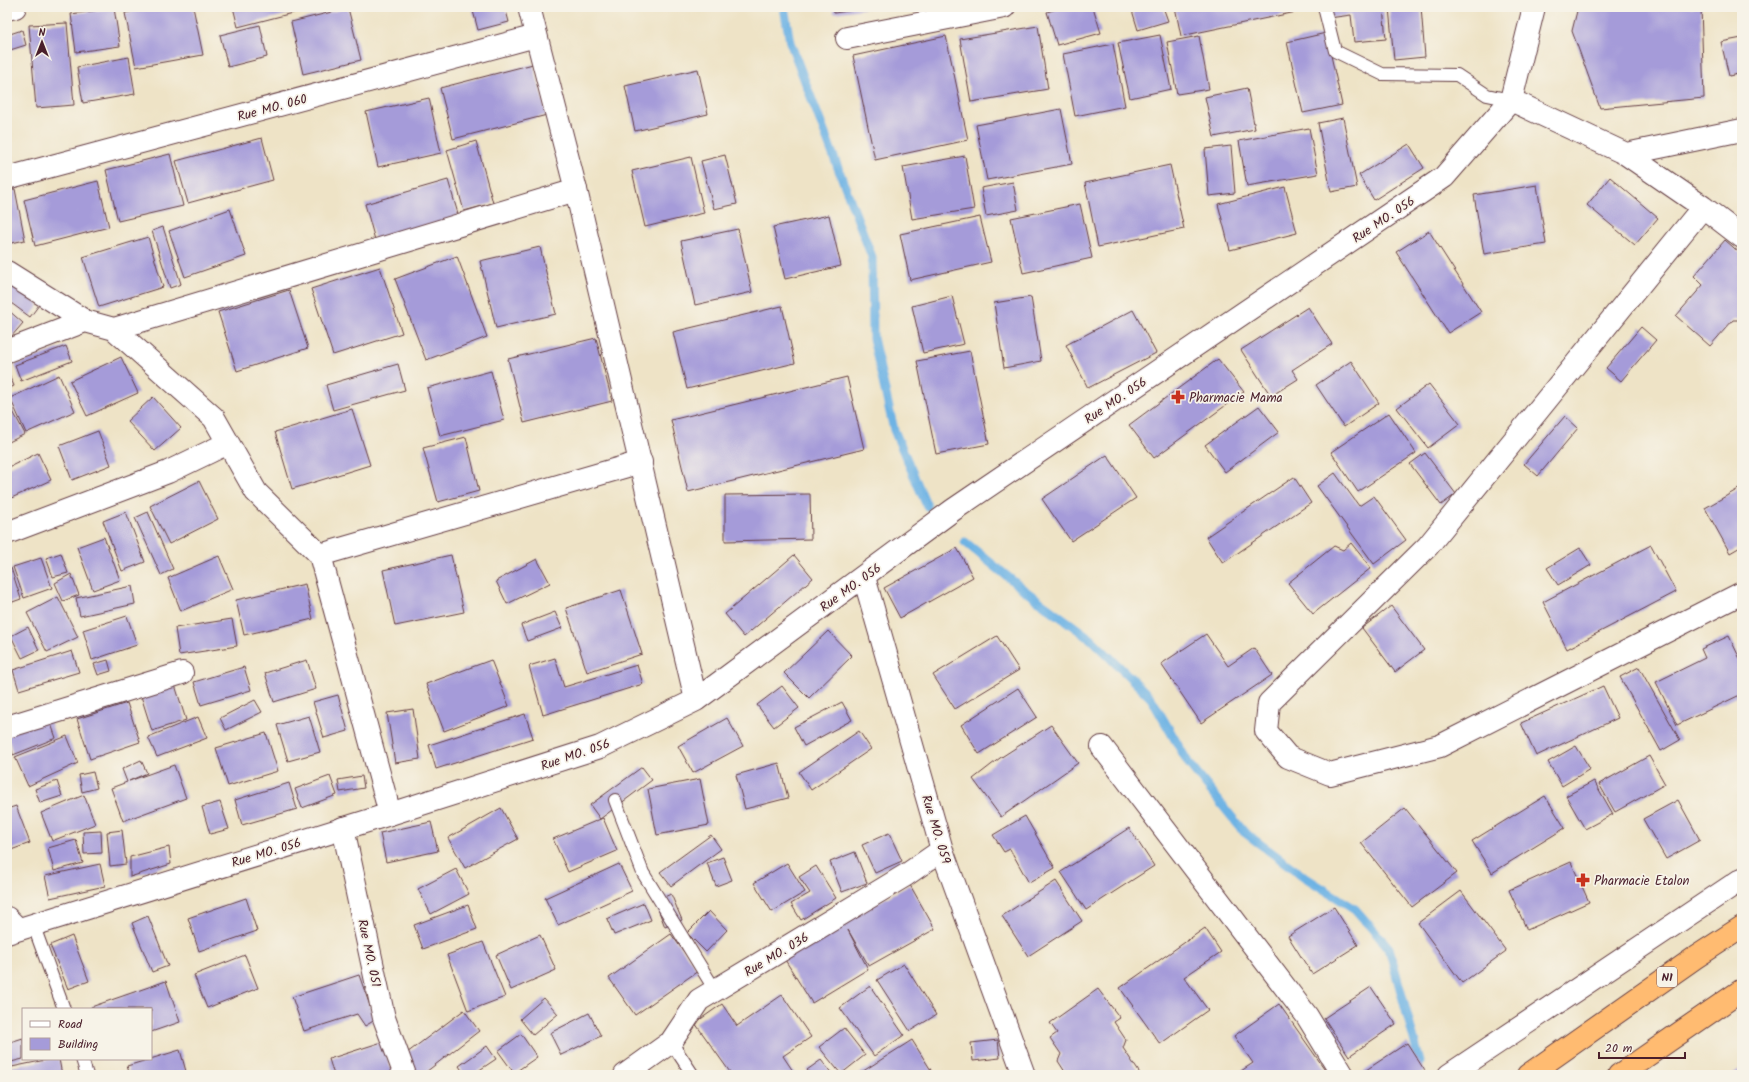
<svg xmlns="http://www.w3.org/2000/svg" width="1749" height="1082" font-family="Kalam,sans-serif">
  <rect width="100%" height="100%" fill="#f7f3e8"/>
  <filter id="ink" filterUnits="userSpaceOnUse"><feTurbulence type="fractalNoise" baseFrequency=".025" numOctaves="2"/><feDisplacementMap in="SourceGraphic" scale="8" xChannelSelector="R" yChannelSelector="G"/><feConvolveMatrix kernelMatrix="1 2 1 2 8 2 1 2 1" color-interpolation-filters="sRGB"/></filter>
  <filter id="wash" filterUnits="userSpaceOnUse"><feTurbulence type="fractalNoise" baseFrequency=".012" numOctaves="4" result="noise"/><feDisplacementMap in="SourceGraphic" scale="16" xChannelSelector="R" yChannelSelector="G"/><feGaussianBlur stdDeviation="0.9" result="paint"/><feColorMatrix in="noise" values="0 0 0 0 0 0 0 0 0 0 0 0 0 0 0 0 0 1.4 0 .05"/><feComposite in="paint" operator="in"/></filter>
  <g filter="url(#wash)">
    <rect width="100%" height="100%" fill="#eee3c6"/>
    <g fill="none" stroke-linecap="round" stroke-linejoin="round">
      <path stroke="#6eb3e4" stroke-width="9" d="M784 7 790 42 872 257 873 338 894 430 927 506
        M965 542 1024 590 1091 639 1151 698 1189 764 1244 832 1303 876 1355 909 1389 948 1420 1062"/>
    </g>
    <g id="blocks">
      <path fill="#a59bd9" d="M152 7H193L203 55 136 67 125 13Z
        M233 7H312V8L238 27Z
        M472 7H505L509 22 478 30Z
        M833 7H869V8L834 13Z
        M1063 7H1093L1101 33 1057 45 1047 12Z
        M1131 7H1163L1168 21 1138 30Z
        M1175 7H1301V11L1181 36Z
        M1328 7H1383L1386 39 1354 42 1351 15 1329 18Z
        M1421 7 1425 57 1394 60 1389 8Z
        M1578 7H1701L1704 98 1600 108 1572 31Z
        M114 8 120 46 76 52 71 14Z
        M348 8 361 60 303 74 291 22Z
        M67 23 74 105 36 108 29 25Z
        M260 25 267 57 228 67 220 35Z
        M1038 26 1048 89 971 102 960 39Z
        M22 30 26 45 7 51V35Z
        M1326 33 1342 105 1303 113 1287 42Z
        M1160 35 1171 89 1130 98 1118 43Z
        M946 36 968 140 875 160 853 56Z
        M1199 36 1209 89 1177 94 1167 42Z
        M1742 38V73L1729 76 1721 42Z
        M1113 44 1125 106 1075 116 1063 54Z
        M129 57 135 94 83 103 77 67Z
        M533 64 547 115 453 139 440 88Z
        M698 69 708 114 635 131 625 86Z
        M1247 88 1255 129 1214 137 1205 97Z
        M429 98 441 153 378 167 366 112Z
        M1061 109 1072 164 987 180 976 125Z
        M1343 118 1357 187 1331 192 1318 123Z
        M1309 128 1318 174 1247 186 1239 141Z
        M262 138 273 180 188 203 176 161Z
        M476 141 493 203 464 211 447 150Z
        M1409 144 1424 168 1374 200 1359 175Z
        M1231 146 1235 193 1209 196 1205 149Z
        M170 154 183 206 118 221 106 170Z
        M725 155 737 204 714 209 701 161Z
        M965 156 974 209 912 219 903 167Z
        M691 157 704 213 645 227 632 171Z
        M1170 165 1184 229 1098 247 1085 183Z
        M1610 177 1658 218 1635 245 1587 205Z
        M448 180 459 217 375 240 365 204Z
        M98 181 109 227 35 246 24 200Z
        M1013 182 1018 210 986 216 981 188Z
        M1537 185 1546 244 1484 254 1474 195Z
        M1285 187 1297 233 1230 250 1218 204Z
        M15 189 25 240 7 244V190Z
        M1080 204 1092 258 1023 273 1011 218Z
        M230 209 246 256 185 277 169 231Z
        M829 215 841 266 785 279 773 227Z
        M980 217 991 262 910 280 900 234Z
        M163 227 181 284 170 288 152 231Z
        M738 229 752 292 695 305 681 241Z
        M1429 231 1481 312 1448 333 1396 252Z
        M148 237 163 287 99 307 83 257Z
        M1725 240 1742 255V320H1733L1710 346 1676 316 1703 285 1694 276Z
        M540 247 556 314 496 328 480 261Z
        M457 256 487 337 426 360 395 279Z
        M380 267 402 333 333 355 311 289Z
        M7 281 39 305 30 317 7 300Z
        M289 290 308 348 237 371 218 312Z
        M952 296 964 344 923 353 912 306Z
        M1031 297 1041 361 1004 368 994 303Z
        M782 306 795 363 687 389 673 332Z
        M1308 307 1332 344 1292 370 1298 379 1271 396 1241 350Z
        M7 309 23 323 11 337 7 333Z
        M1133 310 1156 353 1088 388 1066 345Z
        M1641 327 1656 340 1621 381 1606 368Z
        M596 338 612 401 524 423 508 359Z
        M66 346 72 361 21 381 15 365Z
        M970 351 989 444 936 454 917 361Z
        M121 357 138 393 87 416 70 381Z
        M1218 359 1244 392 1154 458 1129 425Z
        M1351 361 1379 403 1344 427 1316 385Z
        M398 364 405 390 333 410 326 385Z
        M7 369 14 386 7 389Z
        M491 371 504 420 440 436 427 388Z
        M59 375 75 411 26 433 10 398Z
        M847 377 864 449 688 492 671 420Z
        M1429 384 1460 424 1428 448 1397 408Z
        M153 397 181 428 155 451 127 421Z
        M7 400 25 434 7 443Z
        M1259 406 1279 432 1225 472 1205 445Z
        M352 409 370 465 292 489 275 432Z
        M1389 413 1416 453 1358 492 1331 452Z
        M1565 416 1578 428 1538 476 1524 464Z
        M98 431 111 465 72 480 59 446Z
        M466 437 479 491 438 502 423 448Z
        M38 453 51 480 7 500V468Z
        M1425 453 1456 494 1441 505 1410 464Z
        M1107 455 1136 498 1071 541 1042 499Z
        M1335 473 1359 506 1374 496 1406 540 1374 564 1317 486Z
        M1294 477 1311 503 1223 563 1206 537Z
        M199 481 218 519 169 544 150 506Z
        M1742 487V546L1730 553 1705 508Z
        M810 494 811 539 725 541V495Z
        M126 512 145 562 122 571 103 521Z
        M148 512 173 569 161 575 135 518Z
        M104 537 120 580 93 590 77 547Z
        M1351 543 1371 568 1313 614 1288 583 1334 546 1343 550Z
        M1651 545 1676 592 1567 649 1543 602Z
        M957 548 973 577 900 618 884 588Z
        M1580 548 1591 565 1558 585 1547 568Z
        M61 553 68 573 53 577 46 558Z
        M451 555 464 612 395 626 383 570Z
        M794 555 813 578 744 637 725 614Z
        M219 556 233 589 181 611 168 578Z
        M41 558 52 588 24 598 13 567Z
        M537 559 550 583 507 604 496 581Z
        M11 568 21 599 7 604V570Z
        M71 574 79 595 63 601 55 583Z
        M305 584 313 619 244 635 236 600Z
        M132 586 135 604 80 616 76 598Z
        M621 590 642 654 587 672 566 608Z
        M58 597 78 637 47 652 27 613Z
        M1391 606 1424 650 1395 672 1362 628Z
        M555 612 562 628 527 641 521 625Z
        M127 616 137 645 92 660 83 630Z
        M232 619 237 646 179 655 175 628Z
        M28 627 39 650 22 658 11 636Z
        M828 631 852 656 809 698 784 673Z
        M1206 634 1228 666 1254 648 1272 675 1201 723 1161 664Z
        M997 636 1019 670 955 709 933 675Z
        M1729 636 1742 663V694L1677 725 1656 682 1705 658 1701 649Z
        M72 651 79 672 19 690 13 670Z
        M555 658 564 687 637 665 643 684 543 715 529 666Z
        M108 660 111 671 98 675 94 664Z
        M307 660 316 689 274 702 265 673Z
        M491 660 509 706 444 731 426 684Z
        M244 667 251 690 201 705 194 682Z
        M1639 667 1680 740 1661 751 1620 677Z
        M175 685 186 720 152 731 141 696Z
        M782 686 799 708 774 727 757 705Z
        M1603 686 1618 718 1536 756 1521 723Z
        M1018 688 1037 717 979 754 961 725Z
        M338 695 348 731 324 738 313 702Z
        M255 700 262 712 226 730 220 718Z
        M842 702 852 720 804 746 794 727Z
        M127 703 140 742 90 759 77 719Z
        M413 709 420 759 395 763 387 713Z
        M525 714 533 738 436 769 429 745Z
        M309 716 320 752 288 761 277 725Z
        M198 717 207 738 157 757 148 737Z
        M49 718 56 738 13 755 7 733Z
        M727 718 743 746 693 773 678 746Z
        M1051 725 1078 763 1001 817 973 779 1000 758Z
        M859 731 871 749 811 790 799 772Z
        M266 733 278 771 228 786 216 748Z
        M67 736 78 763 28 786 15 757Z
        M1576 746 1590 769 1562 786 1548 762Z
        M1649 756 1665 784 1615 812 1599 784Z
        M141 760 147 773 129 781 174 765 186 798 123 821 111 788 127 782 122 769Z
        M779 763 788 798 745 809 736 775Z
        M642 767 652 780 600 819 590 805Z
        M93 772 97 788 82 792 79 775Z
        M330 776 337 795 302 808 295 789Z
        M362 776 364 788 340 792 338 780Z
        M700 779 709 825 657 835 648 789Z
        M57 781 62 796 40 803 35 789Z
        M1594 781 1613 814 1585 829 1566 796Z
        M289 783 297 809 242 825 235 800Z
        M84 795 95 824 52 841 41 813Z
        M1545 796 1565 828 1492 873 1472 841Z
        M1678 800 1700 840 1666 859 1643 819Z
        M220 802 229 829 210 834 202 807Z
        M16 806 30 843 11 850 7 841V809Z
        M501 808 518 839 465 868 448 838Z
        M1405 808 1457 873 1412 907 1361 843Z
        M1025 816 1055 868 1029 883 1010 849 1004 852 993 835Z
        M603 818 617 851 568 872 553 839Z
        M431 822 438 851 386 862 380 833Z
        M1129 828 1154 866 1086 910 1061 872Z
        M122 830 126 864 110 866 107 832Z
        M101 831 102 853 84 854 83 832Z
        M889 833 902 861 875 873 862 845Z
        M711 835 721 849 671 886 660 872Z
        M76 840 83 863 54 871 48 848Z
        M169 847 171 864 130 877V857Z
        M855 852 867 883 842 892 830 862Z
        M723 857 732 880 716 886 707 863Z
        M1571 862 1589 902 1527 930 1509 890Z
        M787 863 805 892 772 912 754 883Z
        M100 864 105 886 50 898 45 876Z
        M619 864 632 891 558 925 545 898Z
        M816 866 836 898 801 920 791 904 810 893 799 877Z
        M456 869 469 894 431 914 418 889Z
        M1056 881 1082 921 1028 956 1002 916Z
        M910 885 935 929 869 966 848 930 868 969 812 1003 782 955Z
        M1461 891 1506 951 1462 983 1418 923Z
        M671 894 682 920 665 927 655 901Z
        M246 898 257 931 199 951 188 918Z
        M644 903 651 920 614 935 607 919Z
        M468 905 477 929 423 949 414 925Z
        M1334 907 1358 945 1312 974 1288 936Z
        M709 911 727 930 706 952 687 933Z
        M148 916 168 966 152 972 132 923Z
        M1205 928 1221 952 1184 977 1208 1010 1160 1044 1120 988Z
        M671 934 698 971 635 1015 609 978Z
        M540 935 556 970 511 990 496 955Z
        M72 936 89 981 68 989 50 945Z
        M483 942 505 997 468 1011 447 955Z
        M245 955 258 988 207 1008 194 975Z
        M904 964 936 1015 910 1031 877 980Z
        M359 975 375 1020 365 1026 357 1014 304 1031 292 997Z
        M166 981 180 1022 151 1032V1009H92L91 1007Z
        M870 986 904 1035 874 1056 840 1008Z
        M1371 987 1396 1024 1349 1056 1324 1018Z
        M1098 989 1120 1018 1114 1022 1126 1040 1123 1048 1141 1075H1067L1058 1061 1061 1054 1050 1038 1057 1033 1050 1023Z
        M782 995 811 1037 783 1056 795 1074 732 1075 695 1023 722 1004 737 1026Z
        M544 998 558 1014 533 1035 520 1019Z
        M1279 1004 1329 1075H1235L1253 1063 1234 1036Z
        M464 1010 479 1031 422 1075H418L403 1056Z
        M589 1013 601 1036 561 1055 550 1033Z
        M844 1028 865 1055 841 1074 819 1047Z
        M521 1034 537 1057 514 1073 498 1051Z
        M23 1038V1059L7 1063V1043Z
        M912 1040 934 1075H857Z
        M998 1040 1000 1058 973 1061 971 1043Z
        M382 1042 393 1075H334L329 1059Z
        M1407 1043 1425 1071 1418 1075 1360 1074Z
        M487 1046 496 1059 472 1075H465L459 1066Z
        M180 1050 187 1075H130L127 1066Z
        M50 1059H59L62 1075H9L7 1068Z
        M821 1060 833 1075H811L807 1070Z
        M1742 1067V1075H1731Z"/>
    </g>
  </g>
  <g filter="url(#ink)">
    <use href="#blocks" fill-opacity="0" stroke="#633c42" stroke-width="1"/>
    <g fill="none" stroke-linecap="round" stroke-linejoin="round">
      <g stroke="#633c42" stroke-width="14">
        <path id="service" d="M1324 7 1335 51 1382 74 1457 75 1487 95 1511 100
          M615 800 643 873 715 990
          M33 924 64 1009
          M671 1042 693 1075
          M82 1059 87 1075"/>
      </g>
      <g stroke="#633c42" stroke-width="24">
        <path id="minor" d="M7 9 15 7
          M847 38 1004 7
          M1511 100 1626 154 1703 207 1742 237
          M1626 154 1742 130
          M7 178 536 36
          M1703 207 1428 546 1269 703 1266 731 1288 757 1330 774 1440 746 1742 593
          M7 272 85 321 114 329 214 418 256 492 320 555 390 814
          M114 329 576 190
          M7 351 85 321
          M7 533 168 472 228 443
          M320 555 641 462
          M864 577 942 850 1024 1075
          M7 727 182 673
          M1102 747 1307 1016 1343 1075
          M343 828 384 1018 405 1075
          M7 918 18 929
          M625 1075 671 1042 699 1000 906 875 942 850
          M1449 1075 1742 879"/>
      </g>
      <g stroke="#633c42" stroke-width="24">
        <path id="tertiary" d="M529 7 576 190 696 700
          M7 933 390 814 600 747 696 700 953 510 1444 177 1511 100 1534 7"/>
      </g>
      <g stroke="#633c42" stroke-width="24">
        <path id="trunk" d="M1528 1075 1696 957 1742 927
          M1619 1075 1742 990"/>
      </g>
      <use href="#service" stroke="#fff" stroke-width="12"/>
      <use href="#minor" stroke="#fff" stroke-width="22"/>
      <use href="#tertiary" stroke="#fff" stroke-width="22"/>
      <use href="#trunk" stroke="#ffbb71" stroke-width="22"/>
    </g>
  </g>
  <defs>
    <g id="pharmacy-bare" transform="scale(1.08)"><path d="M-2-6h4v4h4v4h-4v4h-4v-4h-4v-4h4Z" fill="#c8321e" stroke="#f7f3e8" stroke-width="2.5" paint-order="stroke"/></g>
  </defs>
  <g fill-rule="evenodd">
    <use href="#pharmacy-bare" x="1178" y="397"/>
    <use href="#pharmacy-bare" x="1583" y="880"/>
  </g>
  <g text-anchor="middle" stroke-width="3.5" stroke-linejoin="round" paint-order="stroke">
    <rect fill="#f7f3e8" stroke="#7e5f64" stroke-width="1" x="1657" y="967" width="20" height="20" rx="3"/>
    <g font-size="12" font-weight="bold" fill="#4a1f2b">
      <text x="1667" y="981">N1</text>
    </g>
    <g font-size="13" fill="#4a1f2b" stroke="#f7f3e8">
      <text transform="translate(272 107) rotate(-15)" y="5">Rue MO. 060</text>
      <text transform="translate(1383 219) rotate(-34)" y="5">Rue MO. 056</text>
      <text transform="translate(1115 400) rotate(-34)" y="5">Rue MO. 056</text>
      <text transform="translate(850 587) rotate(-36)" y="5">Rue MO. 056</text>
      <text transform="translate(575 754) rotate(-19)" y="5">Rue MO. 056</text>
      <text transform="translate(937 829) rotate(73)" y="5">Rue MO. 059</text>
      <text transform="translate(266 852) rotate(-17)" y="5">Rue MO. 056</text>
      <text transform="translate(370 953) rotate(78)" y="5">Rue MO. 051</text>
      <text transform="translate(776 954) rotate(-31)" y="5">Rue MO. 036</text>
    </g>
    <g font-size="13" fill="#4a1f2b" stroke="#f7f3e8" text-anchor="start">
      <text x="1189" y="402">Pharmacie Mama</text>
      <text x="1594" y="885">Pharmacie Etalon</text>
    </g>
  </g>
  <rect width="1749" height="1082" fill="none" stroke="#f7f3e8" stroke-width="24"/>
  <rect x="22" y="1008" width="130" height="52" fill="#f7f3e8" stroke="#b29e9c"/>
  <rect x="30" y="1021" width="20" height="6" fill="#ffffff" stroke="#b29e9c"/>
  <text x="58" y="1028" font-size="12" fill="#4a1f2b">Road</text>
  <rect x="30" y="1038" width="20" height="12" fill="#a59bd9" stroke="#b29e9c"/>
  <text x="58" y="1048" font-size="12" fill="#4a1f2b">Building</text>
  <g transform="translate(42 42)" stroke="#f7f3e8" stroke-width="3" paint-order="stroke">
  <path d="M0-3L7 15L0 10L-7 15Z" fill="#4a1f2b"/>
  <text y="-6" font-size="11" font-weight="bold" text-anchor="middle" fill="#4a1f2b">N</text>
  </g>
  <path d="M1599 1052v6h86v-6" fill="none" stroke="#4a1f2b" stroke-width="2"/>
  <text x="1605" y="1052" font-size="12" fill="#4a1f2b" stroke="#f7f3e8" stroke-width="3" paint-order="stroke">20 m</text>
</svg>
